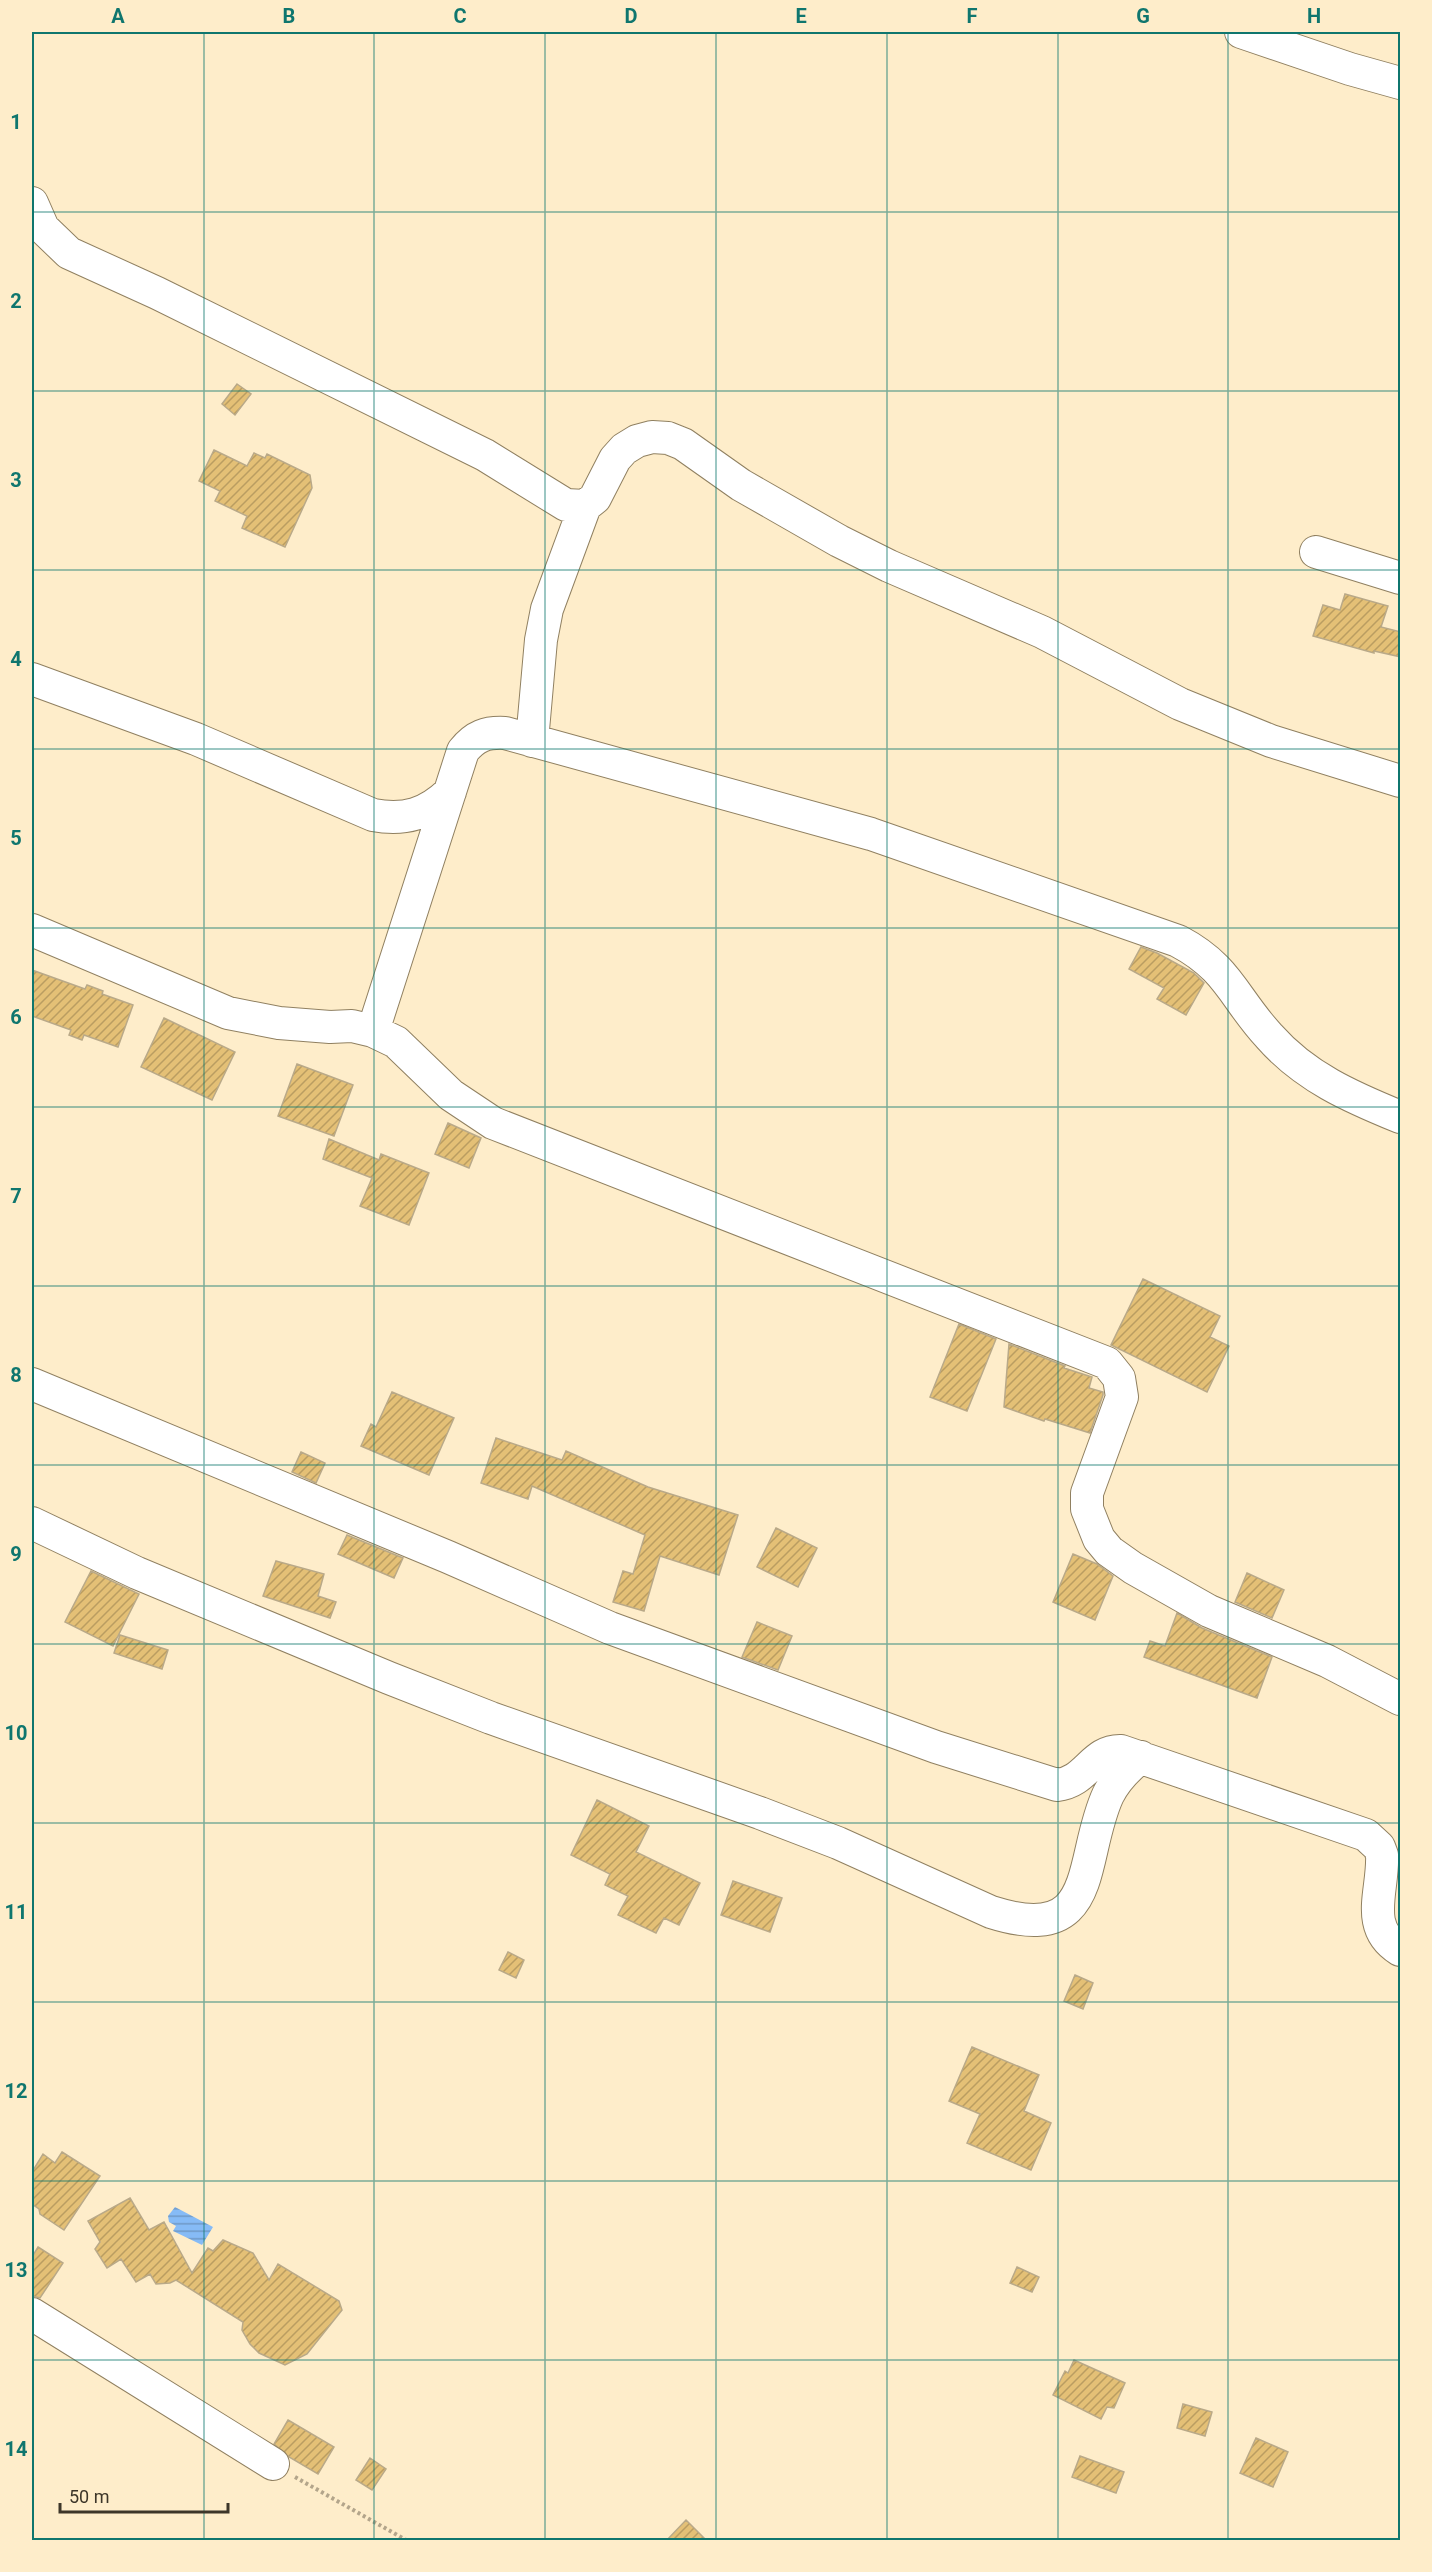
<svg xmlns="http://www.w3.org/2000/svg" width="1432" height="2572" font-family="Roboto,sans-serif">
  <defs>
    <pattern id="water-rules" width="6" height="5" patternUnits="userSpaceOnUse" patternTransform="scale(1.5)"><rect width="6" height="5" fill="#86bbf6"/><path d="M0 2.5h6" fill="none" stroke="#6f99c7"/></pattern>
    <pattern id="building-hatch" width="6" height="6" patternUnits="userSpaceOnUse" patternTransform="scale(1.5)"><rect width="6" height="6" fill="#e4c076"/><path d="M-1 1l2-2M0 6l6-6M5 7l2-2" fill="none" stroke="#ba9d61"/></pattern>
  </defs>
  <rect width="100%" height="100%" fill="#feedca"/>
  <path fill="url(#water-rules)" d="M175 2207 213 2227 202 2245 173 2231 176 2226 169 2222 168 2216Z"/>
  <path fill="url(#building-hatch)" stroke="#b9a988" stroke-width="1.5" d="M237 384 251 394 235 415 222 404Z
    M214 450 247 466 254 453 265 458 267 454 310 475 312 488 285 547 242 528 247 516 215 501 220 491 199 481Z
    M1345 594 1388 606 1381 627 1401 632V657L1374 651V653L1313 636 1323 605 1340 610Z
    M1141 947 1157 953 1194 973 1204 983 1186 1015 1157 999 1164 988 1129 969Z
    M32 970 85 989 87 985 103 991 102 994 133 1005 118 1047 84 1035 82 1040 69 1035 71 1030 32 1016Z
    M164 1018 235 1052 212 1100 141 1067Z
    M297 1064 353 1085 334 1136 278 1116Z
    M448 1123 481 1138 469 1168 435 1154Z
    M329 1139 379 1160 381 1154 429 1173 409 1225 360 1206 372 1178 323 1159Z
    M1143 1279 1220 1316 1210 1337 1229 1346 1207 1392 1111 1345Z
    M959 1324 996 1339 967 1411 930 1397Z
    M1009 1344 1065 1366 1064 1368 1092 1377 1089 1388 1103 1392V1395L1090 1433 1045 1419 1044 1421 1004 1407Z
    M392 1392 454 1418 429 1475 361 1446 371 1424 376 1427Z
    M496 1438 562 1460 566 1451 648 1487 738 1515 719 1575 660 1556 644 1611 613 1602 623 1571 633 1574 645 1535 532 1486 528 1499 481 1483Z
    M301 1452 325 1463 316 1483 292 1472Z
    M776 1528 817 1548 798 1587 757 1567Z
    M347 1535 403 1558 394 1578 338 1554Z
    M1073 1554 1097 1564 1113 1576 1095 1620 1053 1602Z
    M276 1561 324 1574 318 1596 336 1602 330 1618 263 1596Z
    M91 1571 139 1594 113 1646 65 1622Z
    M1247 1573 1284 1590 1272 1618 1235 1602Z
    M1177 1613 1202 1628 1272 1657 1257 1698 1144 1657 1150 1641 1165 1646Z
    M757 1622 792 1636 778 1670 742 1657Z
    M120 1635 168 1650 162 1669 114 1653Z
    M597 1800 649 1826 636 1852 700 1883 679 1925 664 1918 656 1933 618 1915 628 1896 605 1885 610 1874 571 1855Z
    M733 1881 782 1898 770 1932 721 1915Z
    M508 1952 524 1960 516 1978 499 1970Z
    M1075 1975 1093 1983 1083 2009 1064 2001Z
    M972 2047 1039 2075 1024 2111 1051 2123 1031 2170 967 2143 980 2114 949 2101Z
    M62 2152 100 2176 64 2230 40 2214 39 2209 32 2204V2172L43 2154 55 2163Z
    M130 2198 149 2230 164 2222 192 2273 208 2248 213 2251 223 2240 253 2253 269 2280 278 2264 339 2301 342 2310 307 2354 285 2365 259 2353 250 2344 242 2330 243 2322 176 2280 170 2283 156 2284 150 2274 136 2282 121 2259 107 2268 95 2249 100 2242 88 2221Z
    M38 2247 63 2263 40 2298 32 2296V2257Z
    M1017 2267 1039 2277 1032 2292 1010 2283Z
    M1074 2360 1125 2383 1114 2408 1107 2407 1101 2419 1053 2395 1065 2371 1068 2373Z
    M1183 2404 1212 2412 1205 2436 1177 2428Z
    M288 2420 334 2447 318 2474 289 2457 274 2444Z
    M1256 2438 1288 2452 1273 2487 1240 2473Z
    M1080 2456 1124 2472 1116 2493 1072 2477Z
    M370 2458 386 2469 372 2490 356 2480Z
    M686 2520 707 2541H666Z"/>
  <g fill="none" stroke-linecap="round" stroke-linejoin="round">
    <g stroke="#908061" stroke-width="34">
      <path id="minor" d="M1241 32 1350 69 1400 83
        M32 203 43 228 69 253 157 293 485 455 566 505 585 506 595 498 615 459 624 449 637 441 652 437 668 438 683 444 741 485 839 541 889 566 1042 632 1180 704 1271 741 1400 781
        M1316 552 1400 578
        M32 679 196 739 373 815C405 821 427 814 450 792
        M532 741 541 640 547 609 585 506
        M32 930 228 1013 279 1023 330 1027 352 1026 373 1031 396 1042 451 1095 493 1123 1107 1363 1119 1378 1122 1397 1087 1493V1509L1099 1539 1109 1551 1133 1568 1209 1611 1327 1661 1400 1699
        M373 1031 463 751C475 736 486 732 505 733L871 834 1178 941C1229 968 1233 997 1269 1036 1305 1077 1351 1097 1400 1117
        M32 1384 448 1557 610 1628 936 1747 1057 1785C1087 1782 1092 1750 1121 1751L1366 1835 1379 1847 1382 1855C1384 1890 1363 1927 1400 1950
        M32 1523 137 1573 389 1678 491 1718 760 1813 838 1843 991 1912C1101 1947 1078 1860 1108 1795 1116 1779 1127 1768 1141 1757
        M32 2314 273 2464"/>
    </g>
    <path stroke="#b3a58b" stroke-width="4" stroke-dasharray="3 3" stroke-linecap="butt" d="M295 2477 406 2540"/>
    <use href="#minor" stroke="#fff" stroke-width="32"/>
  </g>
  <path fill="none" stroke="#0f766e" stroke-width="1.5" stroke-opacity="0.55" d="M204 32V2540M374 32V2540M545 32V2540M716 32V2540M887 32V2540M1058 32V2540M1228 32V2540M32 212H1400M32 391H1400M32 570H1400M32 749H1400M32 928H1400M32 1107H1400M32 1286H1400M32 1465H1400M32 1644H1400M32 1823H1400M32 2002H1400M32 2181H1400M32 2360H1400"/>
  <rect width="1432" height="2572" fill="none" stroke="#feedca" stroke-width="66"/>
  <path d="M60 2503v9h168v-9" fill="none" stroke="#3d3629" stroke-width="3"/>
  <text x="69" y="2503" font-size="18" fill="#3d3629" stroke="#feedca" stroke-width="4.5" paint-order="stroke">50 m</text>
  <rect x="33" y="33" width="1366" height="2506" fill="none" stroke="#0f766e" stroke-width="2"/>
  <g font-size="20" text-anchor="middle" font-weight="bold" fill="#0f766e">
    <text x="118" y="23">A</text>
    <text x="289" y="23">B</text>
    <text x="460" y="23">C</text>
    <text x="631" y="23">D</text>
    <text x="801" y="23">E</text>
    <text x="972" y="23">F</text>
    <text x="1143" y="23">G</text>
    <text x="1314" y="23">H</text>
    <text x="16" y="129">1</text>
    <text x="16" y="308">2</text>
    <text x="16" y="487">3</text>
    <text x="16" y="666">4</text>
    <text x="16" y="845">5</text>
    <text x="16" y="1024">6</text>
    <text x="16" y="1203">7</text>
    <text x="16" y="1382">8</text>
    <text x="16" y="1561">9</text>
    <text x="16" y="1740">10</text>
    <text x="16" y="1919">11</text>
    <text x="16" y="2098">12</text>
    <text x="16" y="2277">13</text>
    <text x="16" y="2456">14</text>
  </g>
</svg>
